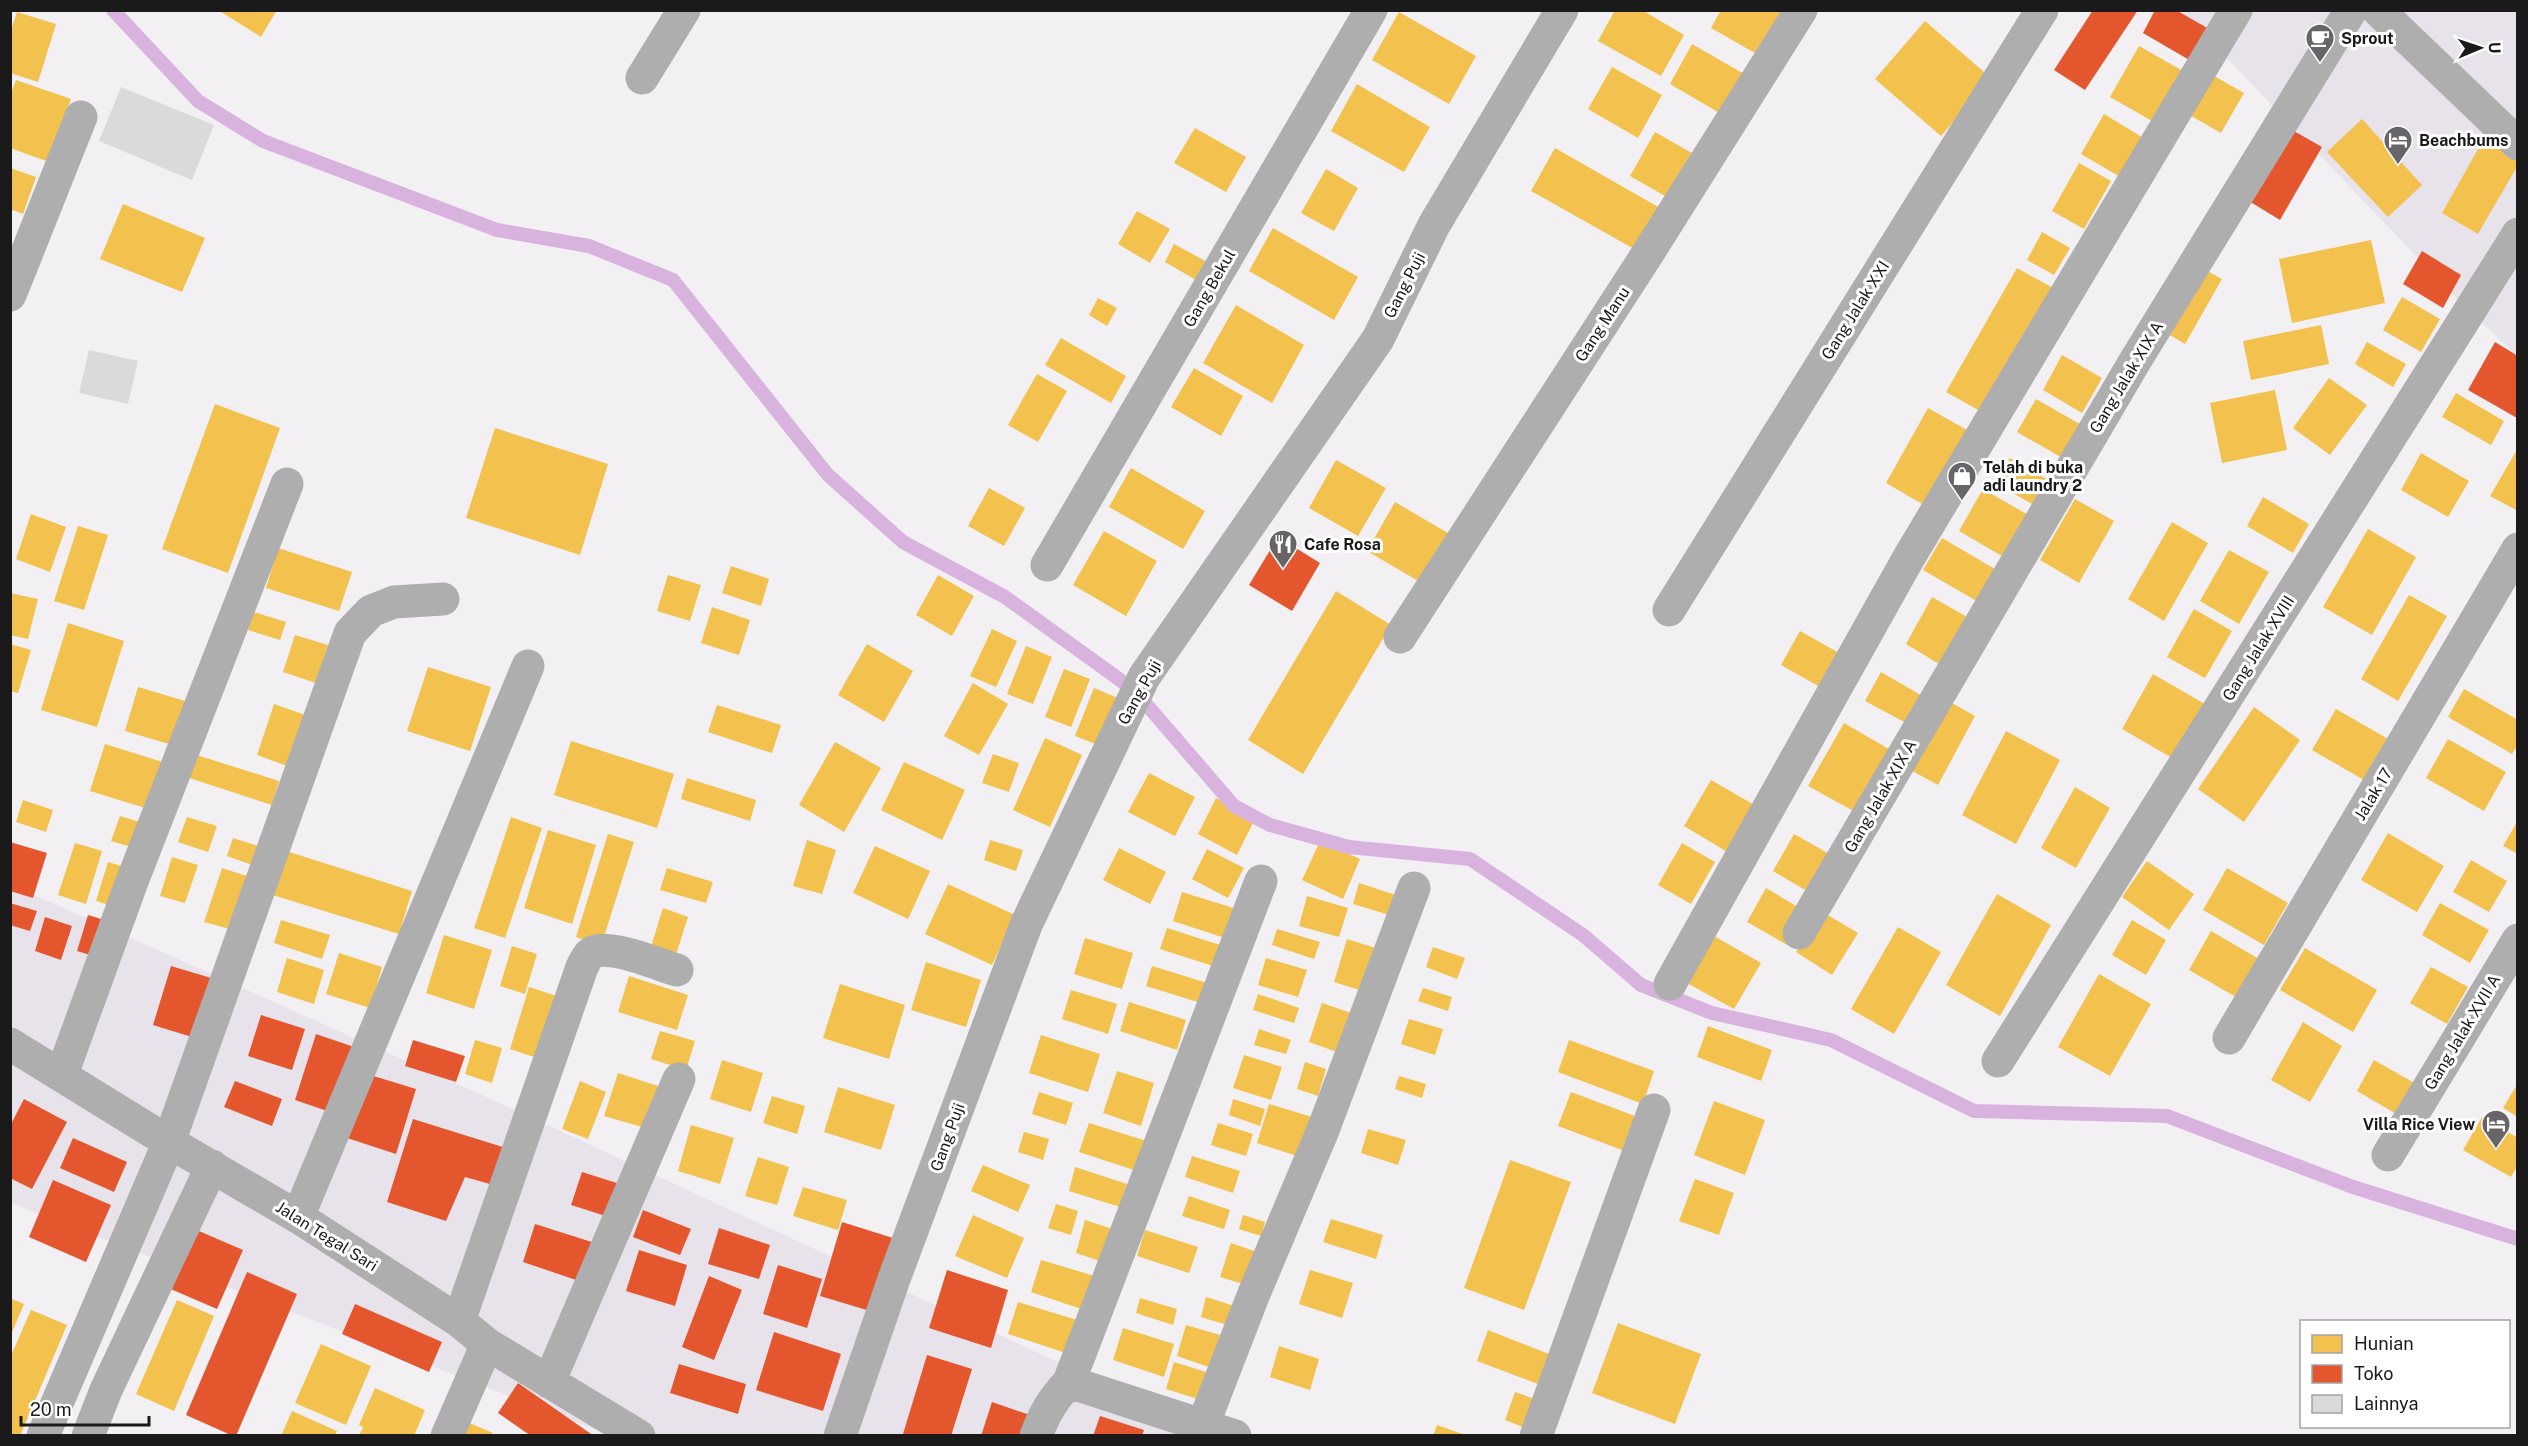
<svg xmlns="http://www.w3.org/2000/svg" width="2528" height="1446" font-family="'Public Sans',sans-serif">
  <rect width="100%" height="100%" fill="#f3f0f4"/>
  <path fill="#e8e2ea" d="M2171 11H2517V355L2466 308 2222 53Z
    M10 884 511 1108 1215 1435H609L11 1203Z"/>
  <path fill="#f2c14e" d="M218 10H277L261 37Z
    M1615 10H1642L1684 35 1661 76 1598 41Z
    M1721 10H1787L1762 57 1711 28Z
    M17 12 56 24 38 82 10 73V34Z
    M1399 12 1476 56 1449 104 1372 60Z
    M1925 21 1991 78 1941 136 1875 79Z
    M1692 44 1751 78 1728 118 1670 84Z
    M2139 46 2190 75 2161 126 2110 97Z
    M1612 67 1662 95 1638 138 1588 109Z
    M2209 73 2244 93 2221 133 2186 113Z
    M16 80 71 99 49 162 10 148V96Z
    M1357 84 1430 127 1404 172 1331 131Z
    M2104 114 2150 142 2127 181 2081 154Z
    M2362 119 2422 185 2388 217 2327 152Z
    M1195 128 1246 157 1226 192 1174 163Z
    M1655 132 1697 156 1672 200 1630 176Z
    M2486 135 2518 154V165L2478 234 2442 213Z
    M1555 148 1660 208 1636 250 1531 191Z
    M2079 163 2111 181 2084 229 2052 211Z
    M10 168 36 177 23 214 10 209Z
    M1326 169 1358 188 1334 231 1301 213Z
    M123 204 205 238 182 292 100 259Z
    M1137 211 1170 229 1150 263 1118 244Z
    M1273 228 1358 277 1334 320 1249 271Z
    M2042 232 2070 248 2054 275 2027 260Z
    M2371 240 2385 303 2292 323 2279 259Z
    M1174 244 1211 264 1201 283 1165 262Z
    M2196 265 2222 279 2185 344 2160 329Z
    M2017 268 2060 292 1989 416 1946 392Z
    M2402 297 2440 319 2421 352 2383 330Z
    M1098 298 1117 308 1107 326 1089 315Z
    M1236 305 1304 345 1272 403 1203 363Z
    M2321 325 2329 364 2251 380 2243 341Z
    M1061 338 1126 376 1111 403 1045 365Z
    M2367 342 2406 364 2393 387 2355 364Z
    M2062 355 2102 378 2082 413 2043 390Z
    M1194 368 1243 396 1221 436 1171 407Z
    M1037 374 1067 391 1038 442 1008 425Z
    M2329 378 2367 405 2330 455 2293 428Z
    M2275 390 2287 450 2222 463 2210 403Z
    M2456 393 2504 421 2491 445 2442 417Z
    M2036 399 2085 427 2066 460 2017 432Z
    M215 404 280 428 228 573 162 549Z
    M1928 408 1967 430 1924 505 1886 483Z
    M495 428 608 464 580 555 466 518Z
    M2518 448V511L2490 496Z
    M2421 453 2469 481 2448 517 2401 490Z
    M2010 458 2057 485 2043 510 1995 483Z
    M1336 460 1386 488 1358 536 1309 508Z
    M1131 468 1205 511 1183 549 1109 507Z
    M989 488 1025 508 1004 546 968 526Z
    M1983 489 2030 516 2005 558 1959 531Z
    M2263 497 2309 524 2293 553 2247 526Z
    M2075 499 2114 521 2079 583 2040 560Z
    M1395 502 1453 536 1425 585 1367 551Z
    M31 514 66 527 50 572 16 559Z
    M2172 522 2208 543 2164 621 2128 599Z
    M78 526 108 535 84 610 54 601Z
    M2368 529 2416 557 2372 635 2323 607Z
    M1104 531 1157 561 1126 616 1073 585Z
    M1942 538 2000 572 1982 604 1923 570Z
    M278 548 352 572 339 611 266 588Z
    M2229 550 2269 572 2239 624 2200 601Z
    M731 566 769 579 761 606 722 593Z
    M668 575 701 585 690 621 657 611Z
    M938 575 974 596 952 636 916 615Z
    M1336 591 1391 625 1303 774 1248 740Z
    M10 593 38 599 28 639 10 635Z
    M2409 595 2447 616 2398 701 2361 679Z
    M1932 597 1976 622 1949 670 1906 644Z
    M712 607 750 620 739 655 701 643Z
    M2194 609 2232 631 2205 678 2167 657Z
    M254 612 286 622 280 640 248 630Z
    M68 623 124 641 97 727 41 710Z
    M992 629 1017 641 996 687 970 676Z
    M1800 631 1839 653 1820 687 1781 665Z
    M295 635 328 645 316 683 283 672Z
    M10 644 31 650 18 693 10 691Z
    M867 644 913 671 884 722 838 695Z
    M1026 646 1052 657 1033 704 1007 694Z
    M428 667 491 687 470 751 407 731Z
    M1064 669 1090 679 1071 727 1045 717Z
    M1881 672 1924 697 1908 724 1865 701Z
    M2153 674 2210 707 2179 762 2122 729Z
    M973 683 1008 704 979 755 944 736Z
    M138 687 192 703 179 747 125 731Z
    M1094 688 1120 699 1101 746 1075 736Z
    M2464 689 2518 720V744L2512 754 2448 717Z
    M1943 698 1975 716 1938 785 1905 767Z
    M274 704 311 717 293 768 257 755Z
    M717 705 781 725 772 753 708 732Z
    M2254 707 2300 740 2244 822 2198 789Z
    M2336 709 2388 739 2364 780 2312 750Z
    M1844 723 1894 752 1859 814 1808 786Z
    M2006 731 2060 760 2016 844 1962 815Z
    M1045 738 1082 755 1050 827 1013 810Z
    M2448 739 2506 772 2484 811 2426 778Z
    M571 741 674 774 657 828 554 795Z
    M835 742 881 768 844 832 799 805Z
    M105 744 169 764 155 811 90 791Z
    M184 751 279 781 272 805 177 774Z
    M993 754 1019 763 1009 792 982 783Z
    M904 762 965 790 942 840 881 810Z
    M1149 773 1195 797 1175 836 1128 812Z
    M687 778 756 800 750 821 681 799Z
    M1711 780 1756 806 1729 853 1684 826Z
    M2075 787 2110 808 2076 868 2041 848Z
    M1216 798 1255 819 1237 855 1198 834Z
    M23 800 53 810 46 832 16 822Z
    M120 816 150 825 142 850 111 841Z
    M187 817 217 826 208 852 178 842Z
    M511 817 542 828 505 938 474 928Z
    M2518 820V854L2503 846Z
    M548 830 596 845 572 924 524 908Z
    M2388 833 2444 866 2417 912 2361 880Z
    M608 834 634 842 601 946 576 937Z
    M1794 834 1833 856 1812 894 1773 871Z
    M233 838 261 847 255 866 227 856Z
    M807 840 836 850 822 894 793 886Z
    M990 840 1023 850 1016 871 984 860Z
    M1320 841 1360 859 1343 899 1302 880Z
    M75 843 102 851 86 904 58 895Z
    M1682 843 1715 862 1691 904 1658 885Z
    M875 846 930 871 908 919 853 893Z
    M1119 848 1166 872 1150 904 1103 880Z
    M280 849 412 891 399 934 266 893Z
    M1207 849 1244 868 1228 898 1192 879Z
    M172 857 198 865 185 903 160 896Z
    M2471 860 2507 881 2489 912 2453 892Z
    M2147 861 2194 894 2169 930 2122 897Z
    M108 862 132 869 120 908 96 901Z
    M222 868 250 877 234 930 204 922Z
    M667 868 713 882 706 903 660 890Z
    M2227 868 2288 903 2264 945 2203 910Z
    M1359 883 1402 897 1396 917 1353 904Z
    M948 884 1015 915 992 965 925 934Z
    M1766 888 1808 913 1789 946 1747 922Z
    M1182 892 1240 910 1231 940 1173 921Z
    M1997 894 2051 925 2000 1016 1946 985Z
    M1307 896 1348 908 1339 937 1299 926Z
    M2440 903 2489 930 2470 963 2422 935Z
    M663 908 688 917 674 961 649 953Z
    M1821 911 1858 933 1832 975 1796 952Z
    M281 920 330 935 322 959 274 943Z
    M2132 920 2166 940 2146 975 2112 955Z
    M1898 927 1941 952 1894 1034 1851 1009Z
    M1167 928 1220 945 1213 966 1160 949Z
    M1277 929 1320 942 1314 959 1272 945Z
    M2211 931 2266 963 2243 1001 2189 970Z
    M444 935 492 950 474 1009 426 993Z
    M1714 936 1761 963 1734 1009 1687 983Z
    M1085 938 1133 953 1122 989 1074 974Z
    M1347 939 1382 950 1369 993 1334 982Z
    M512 946 537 954 525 994 500 986Z
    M1433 947 1465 958 1457 979 1426 967Z
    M2305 948 2377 990 2353 1032 2280 990Z
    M339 953 382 967 370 1008 326 994Z
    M287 958 324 970 314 1004 277 992Z
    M1266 958 1307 970 1298 997 1258 985Z
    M926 962 981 980 966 1027 911 1010Z
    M1152 966 1207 983 1201 1003 1146 986Z
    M2431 967 2468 987 2447 1024 2410 1003Z
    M2099 974 2151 1004 2110 1076 2058 1047Z
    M629 976 688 995 677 1030 618 1012Z
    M840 984 905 1005 889 1059 823 1038Z
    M529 987 569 1000 546 1061 510 1049Z
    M1423 988 1452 997 1448 1011 1418 1001Z
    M1071 990 1117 1004 1108 1034 1062 1019Z
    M1258 994 1299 1008 1294 1023 1253 1010Z
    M1129 1002 1186 1020 1177 1050 1120 1031Z
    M1322 1003 1357 1015 1345 1055 1309 1042Z
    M1409 1019 1443 1029 1435 1055 1401 1044Z
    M2303 1022 2342 1046 2310 1102 2271 1080Z
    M1708 1026 1772 1050 1761 1081 1697 1057Z
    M1259 1029 1291 1040 1286 1054 1254 1045Z
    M660 1031 695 1041 686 1070 651 1059Z
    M1041 1035 1100 1054 1088 1092 1029 1073Z
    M475 1040 502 1048 492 1083 465 1074Z
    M1569 1040 1654 1071 1643 1104 1558 1072Z
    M1244 1055 1282 1067 1271 1100 1233 1088Z
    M722 1060 763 1073 751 1112 710 1099Z
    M2374 1060 2423 1088 2405 1119 2357 1091Z
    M1305 1062 1326 1069 1318 1096 1297 1089Z
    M1117 1071 1154 1083 1141 1126 1103 1113Z
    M618 1073 661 1087 649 1129 604 1116Z
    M1399 1076 1426 1084 1422 1098 1395 1089Z
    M580 1081 606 1092 588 1139 562 1129Z
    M2518 1083V1117L2503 1108Z
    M838 1087 895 1105 881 1150 824 1132Z
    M1039 1092 1073 1103 1066 1125 1032 1114Z
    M1571 1092 1635 1116 1622 1150 1558 1126Z
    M772 1096 805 1106 797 1134 763 1123Z
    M1233 1099 1265 1109 1260 1126 1229 1115Z
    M1714 1101 1765 1120 1745 1175 1694 1155Z
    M1269 1104 1322 1120 1309 1160 1257 1143Z
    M2482 1117 2518 1138V1165L2511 1177 2463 1150Z
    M1089 1123 1153 1143 1143 1173 1079 1152Z
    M1218 1123 1253 1134 1246 1156 1211 1145Z
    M691 1125 734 1138 720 1184 678 1171Z
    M1368 1129 1406 1140 1398 1165 1361 1153Z
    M1024 1132 1049 1139 1043 1160 1018 1152Z
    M1192 1156 1240 1171 1233 1193 1185 1177Z
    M758 1157 789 1167 777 1205 745 1196Z
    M1510 1160 1571 1182 1524 1310 1464 1288Z
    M983 1165 1030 1185 1018 1212 971 1191Z
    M1075 1167 1127 1184 1120 1207 1069 1191Z
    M1695 1179 1734 1193 1719 1235 1679 1221Z
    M803 1187 847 1200 838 1230 793 1216Z
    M1189 1196 1230 1210 1224 1229 1182 1216Z
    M1056 1204 1078 1211 1071 1235 1048 1228Z
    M973 1215 1024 1238 1007 1278 955 1256Z
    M1243 1215 1265 1222 1261 1236 1239 1229Z
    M1331 1219 1383 1235 1376 1259 1323 1242Z
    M1085 1220 1119 1231 1109 1264 1076 1253Z
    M1145 1230 1198 1247 1189 1273 1137 1256Z
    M1231 1243 1263 1254 1253 1287 1220 1277Z
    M1041 1260 1098 1277 1087 1311 1031 1292Z
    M1310 1270 1353 1283 1342 1318 1299 1304Z
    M1206 1297 1241 1308 1234 1327 1201 1317Z
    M10 1298 24 1304 10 1337Z
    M1140 1298 1177 1309 1173 1325 1136 1313Z
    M177 1300 214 1316 174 1411 136 1394Z
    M1018 1302 1077 1320 1066 1353 1008 1334Z
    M31 1310 67 1325 20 1436H10V1358Z
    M1618 1323 1701 1354 1675 1424 1592 1393Z
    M1186 1325 1220 1335 1209 1367 1177 1356Z
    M1123 1328 1174 1344 1164 1377 1113 1360Z
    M1488 1330 1549 1354 1538 1384 1477 1361Z
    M321 1344 371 1366 346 1425 295 1403Z
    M1279 1346 1319 1359 1310 1390 1270 1377Z
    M1174 1362 1206 1372 1198 1399 1166 1389Z
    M375 1388 425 1410 414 1436H359L363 1427 359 1425Z
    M1515 1392 1538 1400 1528 1429 1505 1420Z
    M292 1411 337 1431 335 1436H281Z
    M465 1421 493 1433 491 1436H459Z
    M1437 1425 1465 1435V1436H1433Z"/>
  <path fill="#e4572e" d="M2093 10H2138L2085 90 2054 70Z
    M2155 10H2176L2209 29 2191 61 2143 33Z
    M2285 126 2322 147 2280 220 2244 198Z
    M2422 251 2461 275 2443 308 2403 284Z
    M2495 342 2518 356 2517 418 2468 390Z
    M1278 537 1320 563 1292 611 1249 585Z
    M10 842 47 853 33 898 10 891Z
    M10 903 37 911 30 931 10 925Z
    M88 915 111 922 100 958 77 951Z
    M45 917 72 926 61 960 35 951Z
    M171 966 211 978 192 1037 153 1025Z
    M261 1015 305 1029 292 1070 248 1056Z
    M316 1034 357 1048 336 1114 295 1100Z
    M413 1040 465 1056 456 1082 405 1066Z
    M367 1074 416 1089 396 1154 347 1138Z
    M235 1081 282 1099 272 1126 224 1107Z
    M24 1099 67 1122 32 1189 10 1178V1126Z
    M413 1119 512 1150 497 1186 465 1177 446 1221 387 1202Z
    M73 1138 127 1162 114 1192 60 1168Z
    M582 1172 620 1184 609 1217 571 1205Z
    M53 1180 111 1205 86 1262 29 1237Z
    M643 1210 691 1229 680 1255 633 1237Z
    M842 1222 893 1238 870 1311 820 1296Z
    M535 1224 598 1244 585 1283 523 1262Z
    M192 1228 243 1250 217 1309 166 1287Z
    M719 1228 770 1245 759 1279 708 1264Z
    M639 1250 687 1265 675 1306 626 1291Z
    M778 1265 822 1279 807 1328 763 1314Z
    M947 1270 1008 1290 991 1348 929 1328Z
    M247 1272 297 1294 236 1436H233L186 1415Z
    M709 1276 742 1290 714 1360 682 1347Z
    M355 1304 442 1342 429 1372 342 1334Z
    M774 1332 841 1354 823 1411 756 1390Z
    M927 1355 972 1369 951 1436 903 1434Z
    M679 1364 746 1384 738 1414 670 1393Z
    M518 1383 594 1436H531L498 1413Z
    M992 1402 1030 1415 1024 1436H981Z
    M1100 1416 1144 1430 1142 1436H1093Z"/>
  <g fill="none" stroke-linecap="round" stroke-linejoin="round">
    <path stroke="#d7b3de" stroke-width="14" d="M113 10 198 101 263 141 497 230 589 246 673 280 828 475 903 542 1005 597 1134 690 1234 806 1270 825 1349 847 1470 859 1583 935 1641 985 1712 1013 1831 1040 1974 1111 2167 1116 2353 1187 2518 1239"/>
  </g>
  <path fill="#dbd9db" d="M121 87 214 125 192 180 99 141Z
    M89 350 138 361 128 404 79 393Z"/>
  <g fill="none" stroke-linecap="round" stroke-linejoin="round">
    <path stroke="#afaeaf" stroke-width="33" d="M2378 10 2518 144
      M642 78 684 10
      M10 295 81 117
      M1047 565 1371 10
      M1669 610 2042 10
      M1400 637 1650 250 1801 10
      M1799 933 2135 361 2351 10
      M1670 984 1908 559 2236 10
      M2229 1038 2518 549
      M10 1044 169 1142 298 1217 459 1321 487 1344 639 1436
      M1998 1061 2518 234
      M62 1074 131 884 287 484
      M2388 1155 2518 940
      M298 1217 528 666
      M459 1321 582 967C584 963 587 957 590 954 604 941 659 965 677 970
      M549 1382 679 1079
      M1069 1382 1261 881
      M1203 1425 1253 1296 1323 1130 1414 888
      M43 1436 169 1142 350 633 371 611 394 602 443 599
      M88 1436 106 1390 212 1166
      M447 1436 487 1344
      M840 1436 894 1279 1026 925 1144 677 1378 339 1434 225 1562 10
      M1036 1436C1044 1414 1053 1399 1069 1382L1235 1436
      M1536 1436 1654 1110"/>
  </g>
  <defs>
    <g id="cafe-pin" transform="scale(1.5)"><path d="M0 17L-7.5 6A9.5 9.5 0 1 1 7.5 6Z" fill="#676567" stroke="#fff"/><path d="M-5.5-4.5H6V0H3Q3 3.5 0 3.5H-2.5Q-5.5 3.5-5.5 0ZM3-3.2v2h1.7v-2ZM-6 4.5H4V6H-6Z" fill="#fff"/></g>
    <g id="hotel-pin" transform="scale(1.5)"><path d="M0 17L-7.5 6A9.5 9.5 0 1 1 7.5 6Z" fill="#676567" stroke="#fff"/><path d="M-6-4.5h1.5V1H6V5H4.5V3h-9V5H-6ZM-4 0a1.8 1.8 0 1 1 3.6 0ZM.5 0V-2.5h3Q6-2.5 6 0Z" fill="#fff"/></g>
    <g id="shop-pin" transform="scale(1.5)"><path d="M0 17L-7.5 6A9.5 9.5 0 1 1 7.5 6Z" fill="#676567" stroke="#fff"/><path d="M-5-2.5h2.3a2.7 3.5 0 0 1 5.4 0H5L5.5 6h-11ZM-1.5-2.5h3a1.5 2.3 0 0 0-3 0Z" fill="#fff"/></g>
    <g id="restaurant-pin" transform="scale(1.5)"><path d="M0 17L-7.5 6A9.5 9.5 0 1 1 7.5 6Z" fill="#676567" stroke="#fff"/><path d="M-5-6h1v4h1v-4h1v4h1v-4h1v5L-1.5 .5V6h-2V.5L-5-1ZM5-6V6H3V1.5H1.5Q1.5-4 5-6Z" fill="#fff"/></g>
  </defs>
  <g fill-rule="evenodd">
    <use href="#cafe-pin" x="2320" y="38"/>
    <use href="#hotel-pin" x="2398" y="140"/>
    <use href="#shop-pin" x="1962" y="476"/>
    <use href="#restaurant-pin" x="1283" y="544"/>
    <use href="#hotel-pin" x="2496" y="1124"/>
  </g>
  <g text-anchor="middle" stroke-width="6" stroke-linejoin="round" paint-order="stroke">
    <g font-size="16" font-weight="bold" fill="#1b1a1b" stroke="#fff" text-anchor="start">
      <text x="2341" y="44">Sprout</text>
      <text x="2419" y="146">Beachbums</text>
      <text x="1983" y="473">Telah di buka<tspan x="1983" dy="18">adi laundry 2</tspan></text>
      <text x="1304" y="550">Cafe Rosa</text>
      <text x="2475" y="1130" text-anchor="end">Villa Rice View</text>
    </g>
    <g font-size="16" fill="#1b1a1b" stroke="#fff">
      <text transform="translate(1404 285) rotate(-63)" y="6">Gang Puji</text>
      <text transform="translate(1209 288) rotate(-60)" y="6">Gang Bekul</text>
      <text transform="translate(1855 310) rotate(-58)" y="6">Gang Jalak XXI</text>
      <text transform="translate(1602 324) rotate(-57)" y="6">Gang Manu</text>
      <text transform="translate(2126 377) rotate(-59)" y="6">Gang Jalak XIX A</text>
      <text transform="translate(2258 648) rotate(-58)" y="6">Gang Jalak XVIII</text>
      <text transform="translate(1139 692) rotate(-61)" y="6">Gang Puji</text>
      <text transform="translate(2373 794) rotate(-59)" y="6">Jalak 17</text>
      <text transform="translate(1880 796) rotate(-60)" y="6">Gang Jalak XIX A</text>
      <text transform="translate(2462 1032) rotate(-59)" y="6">Gang Jalak XVII A</text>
      <text transform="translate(947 1137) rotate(-70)" y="6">Gang Puji</text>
      <text transform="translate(327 1236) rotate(32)" y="6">Jalan Tegal Sari</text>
    </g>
  </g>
  <rect width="2528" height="1446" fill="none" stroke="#1b1a1b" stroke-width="24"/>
  <rect x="2300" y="1320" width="210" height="108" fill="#ffffff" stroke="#a4a3a4" stroke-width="1.5"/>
  <rect x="2312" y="1335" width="30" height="18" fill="#f2c14e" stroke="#a4a3a4" stroke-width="1.5"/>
  <text x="2354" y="1350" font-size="18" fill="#1b1a1b">Hunian</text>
  <rect x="2312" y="1365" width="30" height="18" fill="#e4572e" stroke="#a4a3a4" stroke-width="1.5"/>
  <text x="2354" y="1380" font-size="18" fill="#1b1a1b">Toko</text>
  <rect x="2312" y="1395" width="30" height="18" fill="#dbd9db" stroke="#a4a3a4" stroke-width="1.5"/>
  <text x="2354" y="1410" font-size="18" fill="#1b1a1b">Lainnya</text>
  <g transform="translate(2480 48) rotate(88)" stroke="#ffffff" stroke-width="4.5" paint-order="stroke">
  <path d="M0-4.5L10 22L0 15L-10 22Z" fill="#1b1a1b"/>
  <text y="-9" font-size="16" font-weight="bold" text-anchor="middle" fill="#1b1a1b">U</text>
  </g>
  <path d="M21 1416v9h128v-9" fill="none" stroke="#1b1a1b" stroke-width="3"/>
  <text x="30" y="1416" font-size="18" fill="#1b1a1b" stroke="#ffffff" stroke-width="4.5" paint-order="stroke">20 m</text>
</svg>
